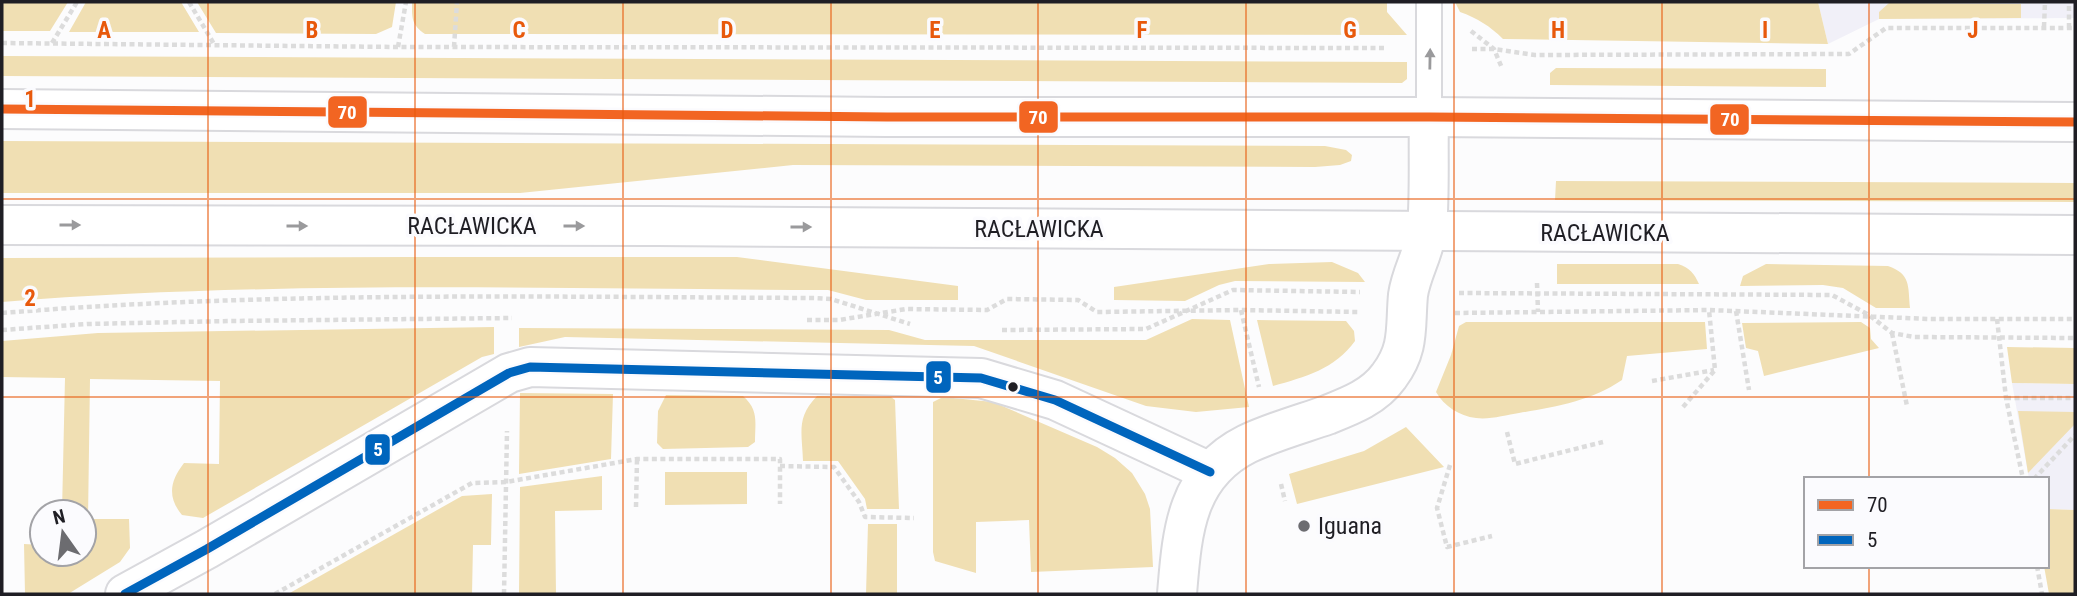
<svg xmlns="http://www.w3.org/2000/svg" width="2077" height="596" font-family="'Roboto Condensed',sans-serif">
  <rect width="100%" height="100%" fill="#fcfcfd"/>
  <path fill="#f1f0f8" d="M1818 2H2075V18L1879 19 1828 44Z
    M2012 383 2075 384V510L2047 509V479H2029Z"/>
  <path fill="#f0dfb3" d="M2 2H68L50 31H2Z
    M86 2H181L199 32H69Z
    M197 2H396L392 27 376 34 216 33Z
    M412 2H1387V12L1407 35 425 34C411 25 412 17 412 2Z
    M1455 2H1818L1828 44 1503 39C1490 26 1477 18 1460 12Z
    M1889 3 2021 4V18L1879 19V12Z
    M2 56 1407 62V79L1402 83 2 76Z
    M1556 68 1826 69V87L1550 85V73Z
    M2 141 1325 146 1346 150 1352 155 1351 161 1340 165 1315 167 793 165 520 193H2Z
    M1556 181 2075 183V202L1555 200Z
    M411 257H737L958 286V300H866L828 290C553 289 276 280 2 302V258Z
    M1332 262 1358 273 1365 282 1235 281 1219 285 1185 301 1114 300V287L1269 264Z
    M1557 264H1678C1690 268 1694 273 1699 284H1557Z
    M1766 264 1888 266C1911 274 1908 286 1910 308H1876L1843 288 1823 285 1740 286 1743 276Z
    M1192 319 1230 320 1249 407 1196 412 1146 406 974 346 565 337 519 347V328L889 330 925 340H1146Z
    M1257 320 1346 321 1354 331 1355 341C1335 369 1305 377 1273 386Z
    M1466 322H1705L1707 349 1627 356 1622 380C1591 401 1555 407 1519 413 1506 415 1489 420 1476 418 1459 416 1444 406 1436 392L1451 355 1459 326Z
    M1861 322 1870 328 1871 339 1879 348 1764 376 1758 351 1746 348 1742 323Z
    M494 327V354L482 357 203 518 182 515C167 497 170 481 184 463L219 464 220 381 90 379 88 519H129L130 548 120 562 68 594H25L24 544 42 545V554H84V512H62L65 378 2 377V341L98 333Z
    M2007 347 2075 348V384L2012 383Z
    M520 393 613 394 611 459 519 474Z
    M666 395 743 396C759 410 755 422 755 442L748 447 663 449 657 443 658 411Z
    M817 396 891 397 895 400 899 509H867L865 499 838 461H803C802 432 796 418 817 396Z
    M943 397 993 402 1097 447 1115 458 1132 473 1145 494 1150 509 1153 567 1031 572 1029 520 976 522V573L935 561 933 552V402Z
    M2018 411 2075 412V424L2028 473Z
    M1406 427 1444 467 1297 504 1289 474 1364 451Z
    M665 472H747V504L665 505Z
    M602 476V510L555 511 556 594H519L520 487Z
    M492 494 491 545H473L472 594H288L462 496Z
    M2047 509 2075 510V594H2049L2044 566H2047Z
    M868 524H897V594H866Z"/>
  <g fill="none" stroke-linecap="round" stroke-linejoin="round">
    <g stroke="#d9d9dd" stroke-width="28">
      <path id="service" d="M1429 117V2"/>
    </g>
    <g stroke="#d9d9dd" stroke-width="42">
      <path id="minor" d="M125 594 207 549 509 373 530 367 981 378 1055 400 1210 472
        M1177 594C1182 534 1185 475 1247 444 1272 432 1301 424 1327 415 1350 406 1374 397 1389 376 1410 348 1405 328 1408 295 1411 273 1425 251 1427 229 1430 192 1428 154 1429 117"/>
    </g>
    <g stroke="#d9d9dd" stroke-width="42">
      <path id="tertiary" d="M2 109 887 117H1429L2075 122
        M2 225 657 226 2075 235"/>
    </g>
    <path stroke="#dcdcdc" stroke-width="4.5" stroke-dasharray="5 3.5" stroke-linecap="butt" d="M189 2 214 44
      M2044 27 2045 2
      M2069 28V2
      M1471 31 1494 49 1502 68
      M2 43 398 47 1387 48
      M52 43 77 2
      M398 47 406 2
      M454 47 457 2
      M1472 49H1494L1535 55 1849 54 1886 28H2075
      M1537 283 1538 312
      M1459 293 1832 295 1869 315 1892 333 1914 337 2075 338
      M1241 310 1259 387
      M1736 311 1749 390
      M2 313C272 291 544 297 815 298L831 299 910 324
      M1455 313 1709 310 1930 319H2075
      M1997 319 2006 398 2023 479
      M807 320H839L906 309 987 310 1007 299 1078 300 1097 312 1241 310 1359 312
      M2 330 87 324 229 321 512 318
      M1002 330 1146 329 1233 290 1360 292
      M1892 333 1907 406
      M1652 381 1714 370
      M2006 398H2075
      M1683 407 1715 370 1709 310
      M1507 432 1515 464 1603 442
      M1450 465 1437 508 1447 547 1492 536
      M780 466 834 467 859 502 865 517 914 518
      M2034 479 2075 435
      M1281 484 1285 501
      M636 507 637 459
      M2037 566 2042 594
      M275 594 472 483 506 482 637 459H780V504
      M504 594 507 431"/>
    <use href="#service" stroke="#fff" stroke-width="24"/>
    <use href="#minor" stroke="#fff" stroke-width="38"/>
    <use href="#tertiary" stroke="#fff" stroke-width="38"/>
    <g stroke="#fbfbfe" stroke-width="14">
      <path id="bus-1" d="M2 109 887 117H1429L2075 122"/>
    </g>
    <g stroke="#fbfbfe" stroke-width="14">
      <path id="bus-2" d="M125 594 207 549 509 373 530 367 981 378 1055 400 1210 472"/>
    </g>
    <use href="#bus-1" stroke="#f26522" stroke-width="9"/>
    <use href="#bus-2" stroke="#0065bd" stroke-width="9"/>
  </g>
  <defs><path id="oneway-solid" d="M-6-.8H1V-3.2L6.5 0L1 3.2V.8H-6Z" transform="scale(1.75)"/></defs>
  <g fill="#9a9a9c">
    <use href="#oneway-solid" transform="translate(1430 59) rotate(-89)"/>
    <use href="#oneway-solid" transform="translate(70 225)"/>
    <use href="#oneway-solid" transform="translate(297 226)"/>
    <use href="#oneway-solid" transform="translate(574 226)"/>
    <use href="#oneway-solid" transform="translate(801 227)"/>
  </g>
  <path fill="none" stroke="#e8590c" stroke-width="2" stroke-opacity="0.55" d="M208 2V594M415 2V594M623 2V594M831 2V594M1038 2V594M1246 2V594M1454 2V594M1662 2V594M1869 2V479M2 199H2075M2 397H2075M1869 566V594"/>
  <circle fill="#1f1e24" stroke="#fbfbfe" stroke-width="2.5" cx="1013" cy="387" r="6"/>
  <circle fill="#6c6c70" stroke="#fbfbfe" stroke-width="2.5" cx="1304" cy="526" r="7"/>
  <g text-anchor="middle" stroke-width="7" stroke-linejoin="round" paint-order="stroke">
    <g font-size="24" fill="#1f1e24" stroke="#fbfbfe">
      <text x="472" y="234">RACŁAWICKA</text>
      <text x="1039" y="237">RACŁAWICKA</text>
      <text x="1605" y="241">RACŁAWICKA</text>
    </g>
    <g font-size="24" fill="#1f1e24" stroke="#fbfbfe" text-anchor="start">
      <text x="1318" y="534">Iguana</text>
    </g>
  </g>
  <g font-size="23" text-anchor="middle" font-weight="bold" fill="#e8590c" stroke="#fbfbfe" stroke-width="7" stroke-linejoin="round" paint-order="stroke">
    <text x="104" y="38">A</text>
    <text x="312" y="38">B</text>
    <text x="519" y="38">C</text>
    <text x="727" y="38">D</text>
    <text x="935" y="38">E</text>
    <text x="1142" y="38">F</text>
    <text x="1350" y="38">G</text>
    <text x="1558" y="38">H</text>
    <text x="1765" y="38">I</text>
    <text x="1973" y="38">J</text>
    <text x="30" y="107">1</text>
    <text x="30" y="306">2</text>
  </g>
  <g stroke="#fbfbfe" stroke-width="2.5">
    <rect x="327" y="95" width="41" height="34" rx="7" fill="#f26522"/>
    <rect x="1018" y="100" width="41" height="34" rx="7" fill="#f26522"/>
    <rect x="1709" y="103" width="41" height="33" rx="7" fill="#f26522"/>
    <rect x="925" y="360" width="27" height="34" rx="7" fill="#0065bd"/>
    <rect x="364" y="433" width="27" height="33" rx="7" fill="#0065bd"/>
  </g>
  <g font-size="19" text-anchor="middle" font-weight="bold" fill="#fff">
    <text x="347" y="119">70</text>
    <text x="1038" y="124">70</text>
    <text x="1730" y="126">70</text>
    <text x="938" y="384">5</text>
    <text x="378" y="456">5</text>
  </g>
  <rect width="2077" height="596" fill="none" stroke="#1f1e24" stroke-width="7"/>
  <rect x="1804" y="477" width="245" height="91" fill="#fbfbfe" stroke="#a3a3a7" stroke-width="2"/>
  <rect x="1818" y="500" width="35" height="10" fill="#f26522" stroke="#a3a3a7" stroke-width="2"/>
  <text x="1867" y="512" font-size="21" fill="#1f1e24">70</text>
  <rect x="1818" y="535" width="35" height="10" fill="#0065bd" stroke="#a3a3a7" stroke-width="2"/>
  <text x="1867" y="547" font-size="21" fill="#1f1e24">5</text>
  <g transform="translate(63 533) rotate(346)"><circle r="33" fill="#fbfbfe" stroke="#a3a3a7" stroke-width="2"/>
  <path d="M0-5L12 26L0 18L-12 26Z" fill="#6c6c70"/>
  <text y="-10" font-size="19" font-weight="bold" text-anchor="middle" fill="#1f1e24">N</text>
  </g>
</svg>
